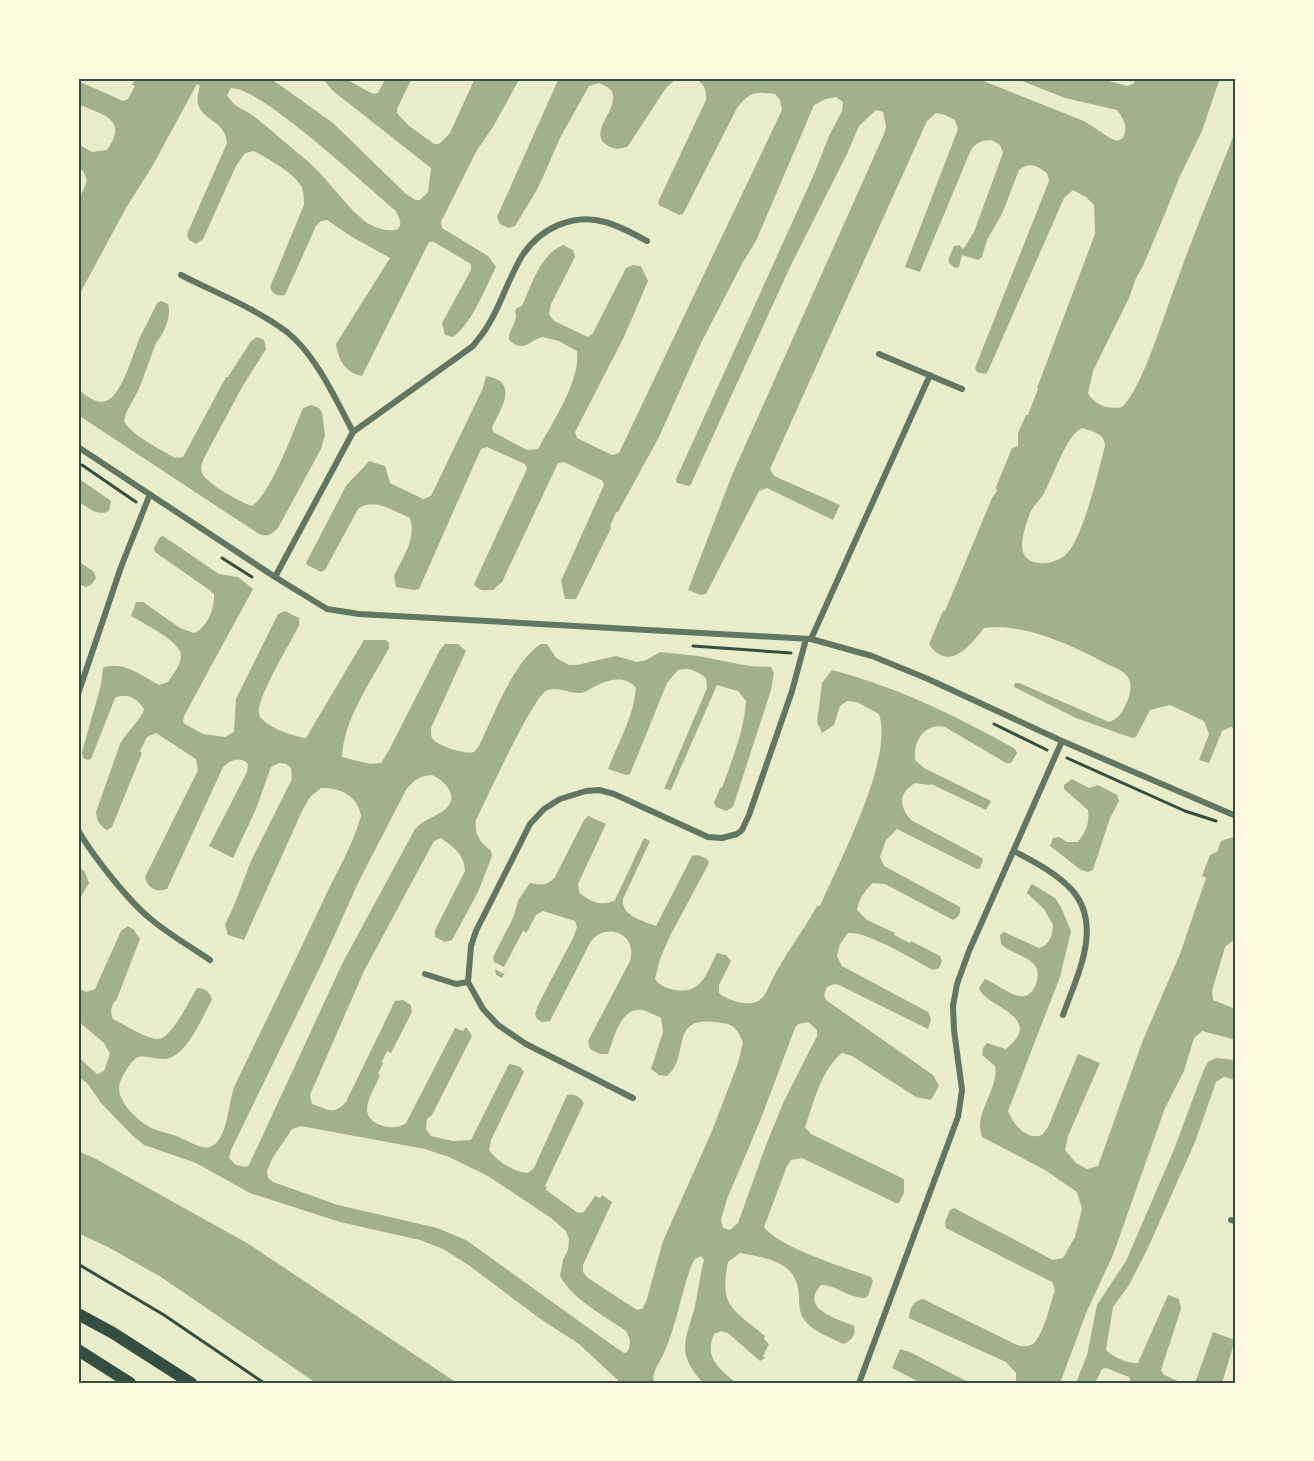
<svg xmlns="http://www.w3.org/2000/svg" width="1314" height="1461" font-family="Mulish,sans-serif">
  <rect width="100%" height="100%" fill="#e9edc9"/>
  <path fill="#a3b18a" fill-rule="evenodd" d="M136 78H270L333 123 406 194 416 200H420L428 192 431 168 333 91 322 78H344L373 94 378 93 386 78H412L397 109V113L408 125 434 144H439L450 133 475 78H520L493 127 477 150 441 222 442 228 488 256 496 267C485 288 472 324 453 337L445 335 442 323 471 270V264L434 242H429L362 376C346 373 338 360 336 344L390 258 352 237 327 220 321 221 316 226 285 295C277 296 273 295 270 287L304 205C304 199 304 192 301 186 293 172 268 159 254 151L245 153 236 166 203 239 196 244 189 240 187 234 227 143C225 114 188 123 200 86L197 84 153 165 126 208 78 297V202L87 181 84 172 78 167V144L92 152 107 150C129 118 102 115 78 104V81L123 101 128 99 135 86 132 85ZM231 88C261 87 367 187 395 210 413 238 381 232 366 222 345 206 327 177 305 159 288 145 272 131 255 117 246 110 233 107 227 95Z
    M559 78H677L666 88 628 146C622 149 617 150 610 147 585 134 616 114 613 95 612 88 605 86 599 83L589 86 560 138 538 188 515 226 509 228 500 224 497 217Z
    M694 78H976L1084 121 1110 138 1117 141 1123 138C1128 126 1124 120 1117 110L1065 98 1015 78H1098L1127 86 1133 84 1137 78H1220L1202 131 1180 176 1164 216 1143 266 1136 278 1129 298 1093 371 1088 393C1094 405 1109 410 1122 407 1143 388 1165 311 1177 281 1195 230 1216 180 1236 130V729L1231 727 1222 731 1209 763 1199 760 1209 734 1204 721 1170 705 1150 710 1136 737 1132 738 1076 718 1014 687 1015 683H1019L1109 722C1120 718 1122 712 1127 702 1130 694 1133 684 1127 676 1123 670 1113 667 1107 664 1074 646 1022 622 984 628 970 646 949 673 929 644L943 611H945L992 498 997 491 996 487 1012 448 1018 446V433L1026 415H1028L1038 389 1037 388 1095 234 1094 205 1086 197 1073 190 1064 198 988 371 986 374 977 372 975 368 1049 181 1047 173C1037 166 1029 161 1019 170L1002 214 987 240 982 257 978 260 962 255 959 267 955 268 949 263V258L954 246 959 245 963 249 964 248 974 232 1003 153 1000 145 992 140C982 140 974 143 970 152L920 272 905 267 958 129 955 120 945 115 936 113 927 121 770 469 774 476 840 505 833 520 767 488 759 491 706 594 701 595 688 590 732 475 884 134 886 126 883 112 876 110 859 126 847 154 791 265 691 484 689 486 677 483 676 479 815 172 829 136 842 111 843 102 836 97 826 99 814 105 756 241 743 262 701 343 659 437 618 512H616L610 526 611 528 576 599H565L561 581 604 485 603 481 564 462 558 463 502 582 493 590C485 590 479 592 474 584L527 469 525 464 487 447 481 449 419 589 414 590 396 587 394 576C402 558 417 539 410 518 393 511 375 497 358 509L325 570 321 572 307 565 306 563 346 486C353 477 362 470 369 461L385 466 390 483 423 499 431 496 483 388 486 376C520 381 501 409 492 427L493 432 527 450 538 449C552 423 581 380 577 351L559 341 543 337C528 340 525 354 509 340 508 329 519 323 515 311L517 308 522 306C532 284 540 255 563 245L573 250 575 257 551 304 549 314 554 321 588 337 593 333 626 268 633 265 641 266 648 281 624 337 575 432 577 438 612 455 619 453 782 110 780 100 775 94C754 91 750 92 737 108L683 214 679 215 659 205 658 202 706 100C707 90 704 83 694 78ZM1082 428C1093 432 1105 433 1105 446 1098 473 1085 528 1070 550 1057 568 1021 569 1022 545 1022 536 1027 521 1030 513 1033 506 1039 501 1043 495 1053 478 1066 435 1082 428Z
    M161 301 168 304C172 316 164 334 156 343L139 389 126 413 124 421C132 436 160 449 175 458L183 457 226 377H228L251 341 257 337 264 340 266 349 241 389 204 458C202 463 200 468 202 473 207 484 240 502 252 506 270 495 294 430 303 408L311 405 319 408 322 413 325 435 321 449 278 528C271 535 268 537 259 534L78 415V389C86 395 97 406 108 400 123 392 133 353 140 337 146 325 152 314 157 303Z
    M78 478 111 501 109 511C98 517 87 507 78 501Z
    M163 536 219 574 238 577 253 589 184 716 183 722 185 724 203 734 225 737 234 732 236 699 278 614 285 611 299 618V626C291 641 255 701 259 714 262 726 295 737 306 738L364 640H386L389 643V648C371 682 344 718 342 757L370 764 381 763 389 750 440 650 445 644H458L466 651 431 728C431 731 431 736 432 738 437 746 466 755 474 752L479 746C493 717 514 660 541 644H547L556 658 569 665H577L616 656 637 662 646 660 660 652 698 656 749 666 771 667 774 673 771 690 733 807 726 811 716 807 714 803 720 788H722C732 760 744 731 746 701L738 691 717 685 671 790 664 789 707 688 706 678C697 671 690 667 678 670L667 683 630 774 626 775 608 769C618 743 634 716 636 688 623 672 601 682 587 691 575 698 559 684 546 691 532 699 486 800 476 820 474 836 481 842 491 851L492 856 478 892 452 940 445 942 435 937V930L465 871C464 853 454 848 441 838L434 841 364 971 310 1095 312 1104C328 1109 333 1116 346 1102L395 1001 403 1000 411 1005 412 1012 391 1053 387 1051 382 1062 383 1063 378 1074 380 1075C372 1095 354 1117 383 1126 392 1128 399 1128 406 1123L455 1028 463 1031 465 1028H467L472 1036 432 1115 427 1119 426 1129 431 1136 453 1141 471 1140 509 1064 519 1066 524 1072 491 1140 489 1150C497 1161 513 1172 528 1173L534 1168 567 1095C576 1094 579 1096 584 1103L545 1186 547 1187 546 1190 578 1213 584 1212 595 1196 600 1198 602 1195 612 1202 583 1265V1272L588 1278 637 1310 642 1309 646 1302 663 1241 712 1131 738 1063 743 1042C735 1025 733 1024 714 1022 668 1017 691 1057 667 1076L659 1075 651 1069 663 1032 661 1018C655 1015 649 1012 643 1010 620 1006 614 1039 608 1054H600L590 1049 588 1041 630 961C638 935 608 921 591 941L550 1021 542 1022 537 1019 535 1014 538 1005 574 936 577 927 575 921 543 911 536 915 502 978 496 975 493 957 513 918 519 899 530 883C542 885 547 886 555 877L584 820 588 816 606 824 578 884 579 892C589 902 603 907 615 900L644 838 650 841 623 899C621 916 642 920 656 926L692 856 698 855 707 859 709 863 670 936 660 959 655 979C660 986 666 988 675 990 702 994 706 974 717 953L726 955 731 961 719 985V993C727 1000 747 1007 758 1001 765 998 768 988 771 982 784 955 803 932 817 906H820C839 862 894 759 879 714L857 702 847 701 840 706 834 725 822 733 817 722 822 683 832 670C897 687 957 716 1015 749L1017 753 1011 763H1006L945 727C925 722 913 741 915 760L924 768 991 801 986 810 931 784 930 785 915 783C899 793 898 805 911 820L982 858 983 860 980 868 977 869 897 829 886 840 880 857 884 866 960 907C961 913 959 917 953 920L885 884 873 883C864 891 859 899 857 910L867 920 895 933 894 935 910 943 911 941 940 956 942 961 939 968 933 970C914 960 868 931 848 933L840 944 837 956 842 966 928 1012 931 1019 928 1029 839 985 834 984 827 987 824 995 826 1000 933 1075 939 1086 931 1100 916 1097 852 1056 842 1053C821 1070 814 1102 805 1127L811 1134 904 1179V1193L899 1203H896L802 1158 791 1160 787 1166 764 1227C778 1247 846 1268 871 1277L873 1281 868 1296 865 1298C849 1298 836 1285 821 1285 799 1309 837 1319 854 1326 856 1335 852 1341 843 1344 832 1338 816 1333 807 1323 800 1316 799 1307 799 1298 798 1261 770 1259 740 1253L728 1262C719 1308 733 1309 765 1336L764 1339 769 1344 763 1356 765 1358 760 1361 728 1333 721 1331 714 1334C704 1358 719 1368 736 1383H703C675 1352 686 1341 695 1306 698 1291 700 1275 704 1260L701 1256 695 1259 692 1264C681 1293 677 1324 664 1353 660 1363 651 1372 654 1383H621L579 1344 539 1318 470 1266 443 1249 420 1240 340 1222 250 1193 196 1163 144 1145 132 1135 101 1103 88 1084 78 1076V1057L97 1074 104 1071 110 1054 104 1043 78 1021V988L86 992 95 989 121 931 128 926 134 930 140 939 116 1001C111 1004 110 1013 113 1019 125 1025 145 1038 157 1039 170 1041 190 1000 197 988 205 988 210 992 212 1000 202 1017 187 1057 165 1059 154 1060 147 1054 136 1058 129 1064 119 1080 119 1089 120 1105 141 1124 154 1129 161 1132 169 1133 176 1136 186 1139 200 1150 210 1147 229 1140 228 1100 235 1085 265 1023 295 961 324 899 336 873 354 843 361 816 358 796 340 787 321 788L310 797 303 809 244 940 228 935 225 925 235 903 251 861 292 779 291 768 286 764 279 763 271 767 256 809 233 858 209 846 247 772 248 764C241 756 230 760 223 767L167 889C155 893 148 888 145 877L198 770 196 759 156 733 147 737 140 751 142 753 112 827 107 830C99 825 97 821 96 812L120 744C126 733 142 718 144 709 138 699 126 692 115 698L91 759 88 760 83 758 82 752 101 685 103 668C122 660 142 676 159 685L168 682C173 674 181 665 181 656 183 643 143 623 131 616L136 602H143L180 628 194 633C207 628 215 608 214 594L208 589 155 552 154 548 160 537ZM432 775C446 781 461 798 443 811 433 818 424 819 415 829L342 964 249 1165 246 1167 236 1165 229 1158 231 1150 322 963 359 881 406 790C414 780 419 776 432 775ZM808 1022 817 1030V1036L784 1101 766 1145 738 1223 730 1230 723 1228 721 1220 727 1199 760 1121 795 1028 798 1024ZM301 1126 425 1149 449 1157 488 1176 551 1218 566 1231 569 1239 568 1250 563 1260 560 1276C571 1298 606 1317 626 1331 630 1338 632 1344 627 1352L624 1353 615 1347 466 1240 437 1228 338 1205 273 1182 268 1178 267 1171 272 1159 292 1129Z
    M78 561 94 572 96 578 91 585 85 587 78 583Z
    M1072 779 1089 788 1098 785 1117 795 1119 801 1110 818 1093 870 1088 872 1081 870 1050 846 1053 838 1059 837 1067 842H1077C1085 835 1090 822 1088 810L1064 789V785Z
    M1236 836V938L1225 947 1212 991 1213 1000 1236 1009V1040L1202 1031 1194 1038 1184 1071 1165 1108 1113 1255 1087 1311 1060 1383H1016V1373L1006 1362 909 1318C909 1309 914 1300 923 1299L1017 1345C1022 1347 1031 1347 1035 1342 1045 1330 1050 1304 1055 1290L1052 1282 946 1228 945 1222 950 1210 954 1208 1053 1260 1063 1258 1075 1237 1082 1209 1077 1192 1045 1170 982 1137C973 1113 999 1090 995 1066L982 1055 983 1048 987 1043 1006 1049C1047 1016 984 1007 979 988L985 979C995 983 1015 999 1025 996 1036 994 1042 972 1034 964 1025 955 1010 953 1001 944L1000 935 1004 932 1039 948C1049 946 1053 934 1053 925L1044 909 1027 893 1030 886 1032 884 1055 898 1061 907 1071 931 1060 977 1008 1111C1013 1124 1027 1141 1042 1135L1048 1127 1078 1054 1100 1063 1068 1136 1065 1150 1076 1163 1087 1169 1098 1166 1143 1040 1180 954 1206 878 1202 876 1210 855 1217 852 1221 841Z
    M78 866 85 872 89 883 78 902Z
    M1216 1058 1236 1060V1080L1224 1077 1216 1082 1195 1142 1147 1250 1129 1285 1113 1307 1106 1350C1112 1357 1129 1364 1138 1363L1168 1295 1179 1299 1181 1309 1161 1370 1164 1375 1183 1383H1131L1129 1377 1106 1368 1102 1369 1095 1383H1076L1087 1355 1097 1305 1126 1261 1173 1152 1204 1069 1208 1062Z
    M78 1151 96 1159 247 1243 457 1383H316L161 1277 108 1247 78 1233Z
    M1213 1332 1235 1340 1222 1383H1195Z
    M900 1349 910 1352 970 1383H921L892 1368Z"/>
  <path fill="#e9edc9" d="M523 931 527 933 504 974 491 967 494 962 504 967Z"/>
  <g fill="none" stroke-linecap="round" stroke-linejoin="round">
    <path stroke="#344e41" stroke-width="3" d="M82 465 136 502
      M222 558 252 577
      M693 646 791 653
      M994 724 1047 750
      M1067 758 1185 811 1216 821
      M78 1264 164 1315 264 1383"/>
    <path stroke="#617663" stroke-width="6" d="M181 275C216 293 255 308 287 332 316 355 336 400 353 432
      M879 354 962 389
      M78 447 275 577 327 609 359 614 811 639 872 656 928 679 1062 741 1236 816
      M275 577 353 432 473 346C478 339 483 334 487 327 501 305 508 279 522 256 540 228 573 213 605 222 620 226 634 234 647 241
      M811 639 930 375
      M78 694 121 567 150 494
      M78 830C92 855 130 903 152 920 170 935 191 947 210 960
      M1014 851C1032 861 1053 871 1068 886 1106 922 1077 975 1063 1015
      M425 974 456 984 468 982
      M633 1098 526 1044 498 1025 483 1009 468 982 471 946 476 931 530 824 544 809 560 799 586 791 599 790 614 794 708 837 722 838 737 834 742 830 749 815 792 691 806 639
      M1231 1220 1236 1222
      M859 1383 958 1117 962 1090 954 1030 953 1006 957 984 969 951 1062 741"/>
    <path stroke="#344e41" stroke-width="12" d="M78 1314 113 1333 191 1383
      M78 1350 130 1383"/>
  </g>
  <rect width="1314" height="1461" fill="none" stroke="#fefae0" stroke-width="159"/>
  <rect x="80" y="80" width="1154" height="1302" fill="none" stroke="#344e41" stroke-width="2"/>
</svg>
